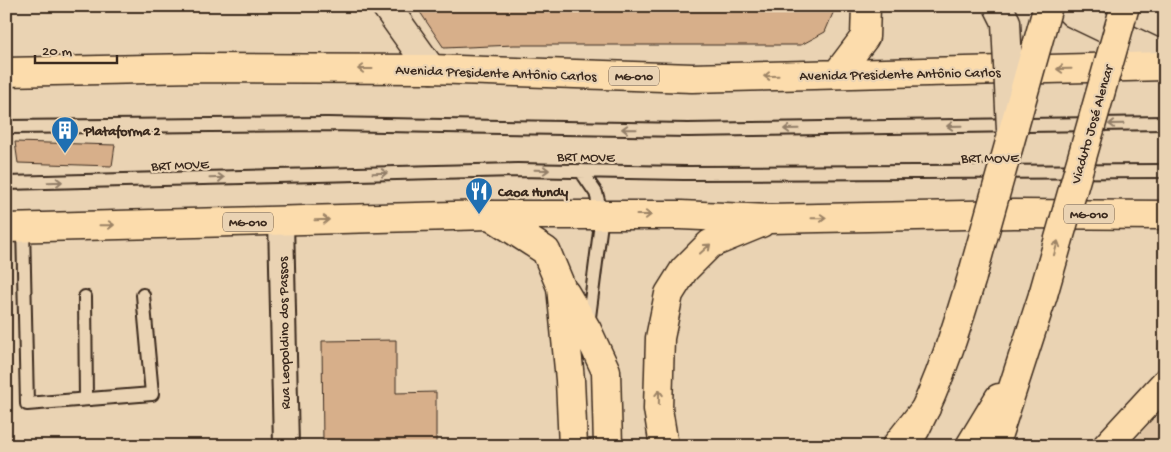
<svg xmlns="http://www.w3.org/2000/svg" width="1171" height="452" font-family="'Gochi Hand',sans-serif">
  <rect width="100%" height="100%" fill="#ead3b3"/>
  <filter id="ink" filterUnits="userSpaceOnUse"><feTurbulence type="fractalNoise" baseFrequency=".02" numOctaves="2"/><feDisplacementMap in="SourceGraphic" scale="10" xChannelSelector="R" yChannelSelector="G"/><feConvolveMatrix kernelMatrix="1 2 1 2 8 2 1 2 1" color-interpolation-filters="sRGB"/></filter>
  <g filter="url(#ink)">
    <path fill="#e1c5a4" d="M1165 403V446H1131Z"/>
    <path fill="#d7af8a" stroke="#3b2a1e" d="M416 6H836L825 32 801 45H514L444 48Z
      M15 142 115 145 112 166 18 163Z
      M396 340V393L436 392V446H323L322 341Z"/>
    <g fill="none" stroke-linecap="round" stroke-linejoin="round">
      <g stroke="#3b2a1e" stroke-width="16">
        <path id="service" d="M6 127 327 124 688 130 1165 123
          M581 171 596 193 602 215 588 325
          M6 183 517 170 684 173 1165 171
          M23 227 27 404 152 394 143 295
          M85 297 86 399"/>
      </g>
      <g stroke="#3b2a1e" stroke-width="28">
        <path id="minor" d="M281 221 286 446"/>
      </g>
      <g stroke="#3b2a1e" stroke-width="31">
        <path id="tertiary" d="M386 6 431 69
          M1066 6 1073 13 1165 57"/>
      </g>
      <g stroke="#3b2a1e" stroke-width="31">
        <path id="primary" d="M490 215 546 251 561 287 570 380 573 446
          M565 293 587 330 606 371 608 446
          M915 430C940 381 956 330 972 277
          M970 446 999 398
          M994 446 1043 295"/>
      </g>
      <g stroke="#3b2a1e" stroke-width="31">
        <path id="trunk" d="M6 72 195 68 431 69 692 78 1165 66
          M837 74 865 37 866 6
          M6 228 490 215H680L770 219 1014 214 1165 215
          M664 446 658 409 660 338 669 294 684 270 710 244 761 223
          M896 446 926 408
          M1107 446 1165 383"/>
      </g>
      <use href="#service" stroke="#ead3b3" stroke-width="12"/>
      <use href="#minor" stroke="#ead3b3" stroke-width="24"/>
      <use href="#tertiary" stroke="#ead3b3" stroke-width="28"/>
      <use href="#primary" stroke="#fcdcac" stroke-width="28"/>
      <use href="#trunk" stroke="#fcdcac" stroke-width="28"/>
      <g stroke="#3b2a1e" stroke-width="31" stroke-linecap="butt">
        <path id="tertiary-bridge" d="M998 6 1006 22 1011 130"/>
      </g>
      <g stroke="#3b2a1e" stroke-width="31" stroke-linecap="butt">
        <path id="primary-bridge" d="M972 277 1048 6
          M1043 295 1125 6"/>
      </g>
      <use href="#tertiary-bridge" stroke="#ead3b3" stroke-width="28"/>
      <use href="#primary-bridge" stroke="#fcdcac" stroke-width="28"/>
    </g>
    <defs><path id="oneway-shaft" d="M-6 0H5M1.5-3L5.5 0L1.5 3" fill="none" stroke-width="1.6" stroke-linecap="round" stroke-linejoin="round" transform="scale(1.25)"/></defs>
    <g stroke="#9c8365">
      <use href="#oneway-shaft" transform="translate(365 69) rotate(-180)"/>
      <use href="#oneway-shaft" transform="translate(1064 69) rotate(179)"/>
      <use href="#oneway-shaft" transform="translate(771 76) rotate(178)"/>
      <use href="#oneway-shaft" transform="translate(644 215)"/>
      <use href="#oneway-shaft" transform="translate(819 218) rotate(-1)"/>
      <use href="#oneway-shaft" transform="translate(322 220) rotate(-2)"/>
      <use href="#oneway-shaft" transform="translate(107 225) rotate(-1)"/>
      <use href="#oneway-shaft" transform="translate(1056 248) rotate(-74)"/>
      <use href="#oneway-shaft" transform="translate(705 249) rotate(-42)"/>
      <use href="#oneway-shaft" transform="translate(659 397) rotate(-89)"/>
    </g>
    <g stroke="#927e68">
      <use href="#oneway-shaft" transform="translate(1116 124) rotate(179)"/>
      <use href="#oneway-shaft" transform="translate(954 126) rotate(179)"/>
      <use href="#oneway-shaft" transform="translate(629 129) rotate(-179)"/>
      <use href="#oneway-shaft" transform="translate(791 129) rotate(179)"/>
      <use href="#oneway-shaft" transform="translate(542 170) rotate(1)"/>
      <use href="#oneway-shaft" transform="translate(380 173) rotate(-2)"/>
      <use href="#oneway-shaft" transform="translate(217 178) rotate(-2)"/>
      <use href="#oneway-shaft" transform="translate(55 182) rotate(-2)"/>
    </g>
  </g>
  <defs>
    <g id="building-pin" transform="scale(1.4375)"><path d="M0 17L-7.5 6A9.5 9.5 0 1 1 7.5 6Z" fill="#1f6fb2" stroke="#ead3b3"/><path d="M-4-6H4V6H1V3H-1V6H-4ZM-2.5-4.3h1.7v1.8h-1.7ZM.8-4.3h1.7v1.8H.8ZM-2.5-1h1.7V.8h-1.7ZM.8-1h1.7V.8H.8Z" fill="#fff"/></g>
    <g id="restaurant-pin" transform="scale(1.4375)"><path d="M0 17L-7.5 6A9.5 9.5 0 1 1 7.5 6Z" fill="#1f6fb2" stroke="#ead3b3"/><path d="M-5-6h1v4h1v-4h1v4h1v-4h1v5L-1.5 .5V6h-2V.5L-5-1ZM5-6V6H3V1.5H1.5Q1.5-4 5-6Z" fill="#fff"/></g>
  </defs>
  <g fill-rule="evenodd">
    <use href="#building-pin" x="65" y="130"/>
    <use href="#restaurant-pin" x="479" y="191"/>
  </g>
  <g text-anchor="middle" stroke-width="4.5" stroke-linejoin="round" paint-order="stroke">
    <g fill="#ead3b3" stroke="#705d4b" stroke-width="1">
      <rect x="609" y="66.5" width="50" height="19" rx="4"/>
      <rect x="1064" y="204.5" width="50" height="19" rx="4"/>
      <rect x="223" y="212.5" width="50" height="19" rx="4"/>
    </g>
    <g font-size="12" font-weight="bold" fill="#3b2a1e">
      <text x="634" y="80">MG-010</text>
      <text x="1089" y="218">MG-010</text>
      <text x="248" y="226">MG-010</text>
    </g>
    <g font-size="14" fill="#3b2a1e" stroke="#ead3b3">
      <text transform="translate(496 72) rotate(2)" y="5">Avenida Presidente Antônio Carlos</text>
      <text transform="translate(900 73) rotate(-1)" y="5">Avenida Presidente Antônio Carlos</text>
      <text transform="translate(1091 124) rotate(-74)" y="5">Viaduto José Alencar</text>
      <text transform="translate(586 156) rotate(1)" y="5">BRT MOVE</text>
      <text x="990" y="162">BRT MOVE</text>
      <text transform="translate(180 164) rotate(-2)" y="5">BRT MOVE</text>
      <text transform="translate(283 333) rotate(-91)" y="5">Rua Leopoldino dos Passos</text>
    </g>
    <g font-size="14" font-weight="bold" fill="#3b2a1e" stroke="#ead3b3" text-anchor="start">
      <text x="84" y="135">Plataforma 2</text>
      <text x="498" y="196">Caoa Hundy</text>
    </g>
  </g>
  <rect width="1171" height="452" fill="none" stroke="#ead3b3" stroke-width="25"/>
  <rect x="12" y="12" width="1146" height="427" fill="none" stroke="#3b2a1e" stroke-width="2" filter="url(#ink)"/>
  <path d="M35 55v8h82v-8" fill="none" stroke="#3b2a1e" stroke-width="2.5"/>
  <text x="42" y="55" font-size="15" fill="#3b2a1e" stroke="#ead3b3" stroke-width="4" paint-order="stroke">20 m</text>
</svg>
